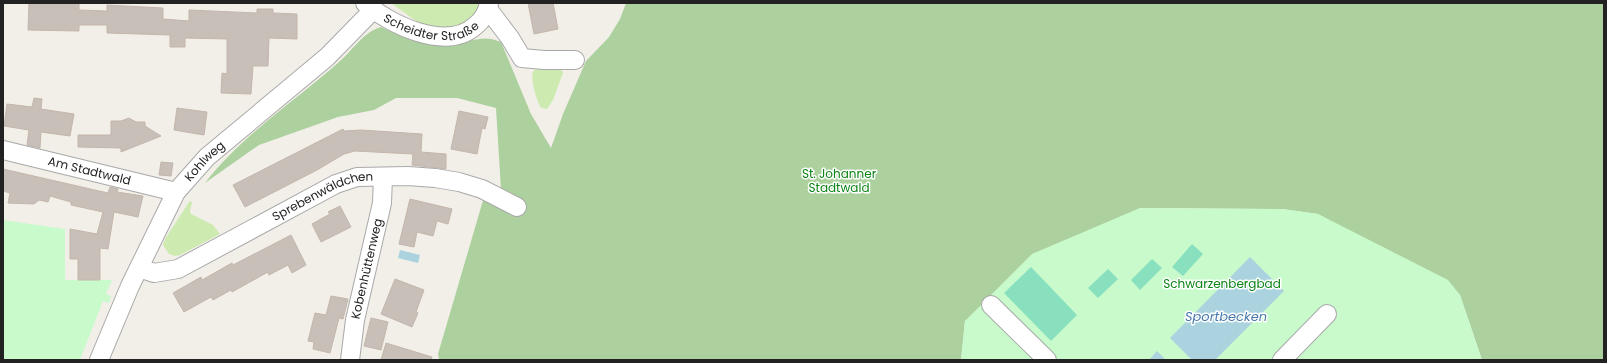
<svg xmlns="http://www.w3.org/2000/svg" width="1607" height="363" font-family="Poppins,sans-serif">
  <rect width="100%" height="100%" fill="#f2efe9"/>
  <path fill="#cdebb0" d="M391 3H480L477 11 468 22 446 30 424 25 413 19Z
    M538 67 561 69 563 73 553 100 547 109 541 108C537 102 530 79 533 72 534 70 536 69 538 67Z
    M191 201 192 203 190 211 191 214 213 225 220 234 180 255 175 256 169 254 163 245 165 239 189 202Z"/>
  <path fill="#add19e" d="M626 3H1604V360H1482L1460 295 1318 214 1282 209 1144 208H1140L965 321 961 360H439L438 354 484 197 501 190 496 108 457 98H396L374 110 338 117 259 145 205 183C242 135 294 102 339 62 353 50 363 32 381 27 403 37 425 47 449 45 469 44 480 33 501 42L531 114 551 148 563 114 586 61 609 37 620 19Z"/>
  <path fill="#c8facc" d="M1140 208 1282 209 1318 214 1448 280 1460 295 1482 360H961L965 321 1032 254Z
    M3 220 65 229V280H112L106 294 111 296 109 303 103 301 80 360H3Z"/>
  <path fill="#88e0be" d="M1192 244 1203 254 1183 276 1172 267Z
    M1152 259 1162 268 1140 290 1131 280Z
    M1031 267 1077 315 1051 341 1004 293Z
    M1108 269 1118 279 1098 298 1088 288Z"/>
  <path fill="#aad3df" d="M400 250 420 255 418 263 398 258Z
    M1250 257 1284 291 1215 360H1192L1170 338Z
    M1157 351 1166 360H1149Z"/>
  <path fill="#c7bfb8" stroke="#c4b6ab" d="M29 3H79V10L107 11V5L163 8V19L189 21V10L257 13V9H273V13L297 14V39L269 38 268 66H253L251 94 221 93 222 73 227 74V39L185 38V47H170V35L107 33V25H79V31L28 30Z
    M528 3H553L558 29 534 34Z
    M34 98 42 99 41 109 74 114 70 136 41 132 40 148 27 145 29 130 4 126 7 104 32 107Z
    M177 108 207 112 204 135 174 130Z
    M459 111 488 117 485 129 482 128 477 154 451 149Z
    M129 118 136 122H145V126L161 136 121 152V148L78 147V135H111V121H121Z
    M343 129 344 131 361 130 422 134 421 152 446 154V169L412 165 413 154 355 151 344 154 317 170 245 207 233 185Z
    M161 162 173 163 171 176 159 175Z
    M3 169 108 193 110 187 118 189 117 192 143 196 138 217 114 212 108 249 100 248V280H78V259H70V229L97 234 103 212 71 205V202L50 196 48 202 39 200 34 204 8 203 10 193 3 191Z
    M410 199 452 209 448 224 437 221 433 236 417 232 414 247 399 244Z
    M340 206 351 227 321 242 312 224 330 214 328 212Z
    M291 235 306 265 292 273 288 265 269 275 268 272 232 292 231 290 213 300 211 297 184 312 173 293 201 277 202 280 232 263 233 265Z
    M395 279 424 290 416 312 418 313 412 327 381 314Z
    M331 296 348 299 343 319 339 318 330 353 313 349 314 342 308 341 315 313 326 315Z
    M371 318 388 322 381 350 364 346Z
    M386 343 432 357 431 360H381Z"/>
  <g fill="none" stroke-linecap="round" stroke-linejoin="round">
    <g stroke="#a9a9a9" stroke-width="20">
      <g id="minor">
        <path id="s1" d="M365 3C389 24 446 52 475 26 483 20 487 13 489 3"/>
        <path d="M488 9 510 38 522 58 544 60H575"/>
        <path id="s2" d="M3 150 176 192"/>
        <path id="s3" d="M139 268 154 273 178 269 336 184 357 177 408 176 435 178 459 182 482 189 517 207"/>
        <path d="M991 305 1047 360"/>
        <path id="s4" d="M99 360 130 286 176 192 207 157 327 57 373 10"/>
        <path id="s5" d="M350 360 355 320 382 203 383 177"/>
        <path d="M1282 360 1327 314"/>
      </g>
    </g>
    <use href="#minor" stroke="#fff" stroke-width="18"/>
  </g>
  <g text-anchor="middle" stroke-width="3" stroke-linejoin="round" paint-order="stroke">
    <g font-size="12" fill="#222" stroke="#fff">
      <text dy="4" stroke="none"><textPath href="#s1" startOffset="74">Scheidter Straße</textPath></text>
      <text dy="4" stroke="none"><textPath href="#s4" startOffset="227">Kohlweg</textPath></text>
      <text dy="4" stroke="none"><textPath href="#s2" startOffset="89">Am Stadtwald</textPath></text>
      <text dy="4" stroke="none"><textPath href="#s3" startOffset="203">Sprebenwäldchen</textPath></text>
      <text dy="4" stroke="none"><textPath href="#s5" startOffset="93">Kobenhüttenweg</textPath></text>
    </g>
    <g font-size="12" fill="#0c8416" stroke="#fff">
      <text x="839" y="178">St. Johanner<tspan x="839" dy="14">Stadtwald</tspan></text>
      <text x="1222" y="288">Schwarzenbergbad</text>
    </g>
    <g font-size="13" font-style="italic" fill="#4a7aab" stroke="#fff">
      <text x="1226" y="321">Sportbecken</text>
    </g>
  </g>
  <rect width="1607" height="363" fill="none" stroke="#222222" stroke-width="8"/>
</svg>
